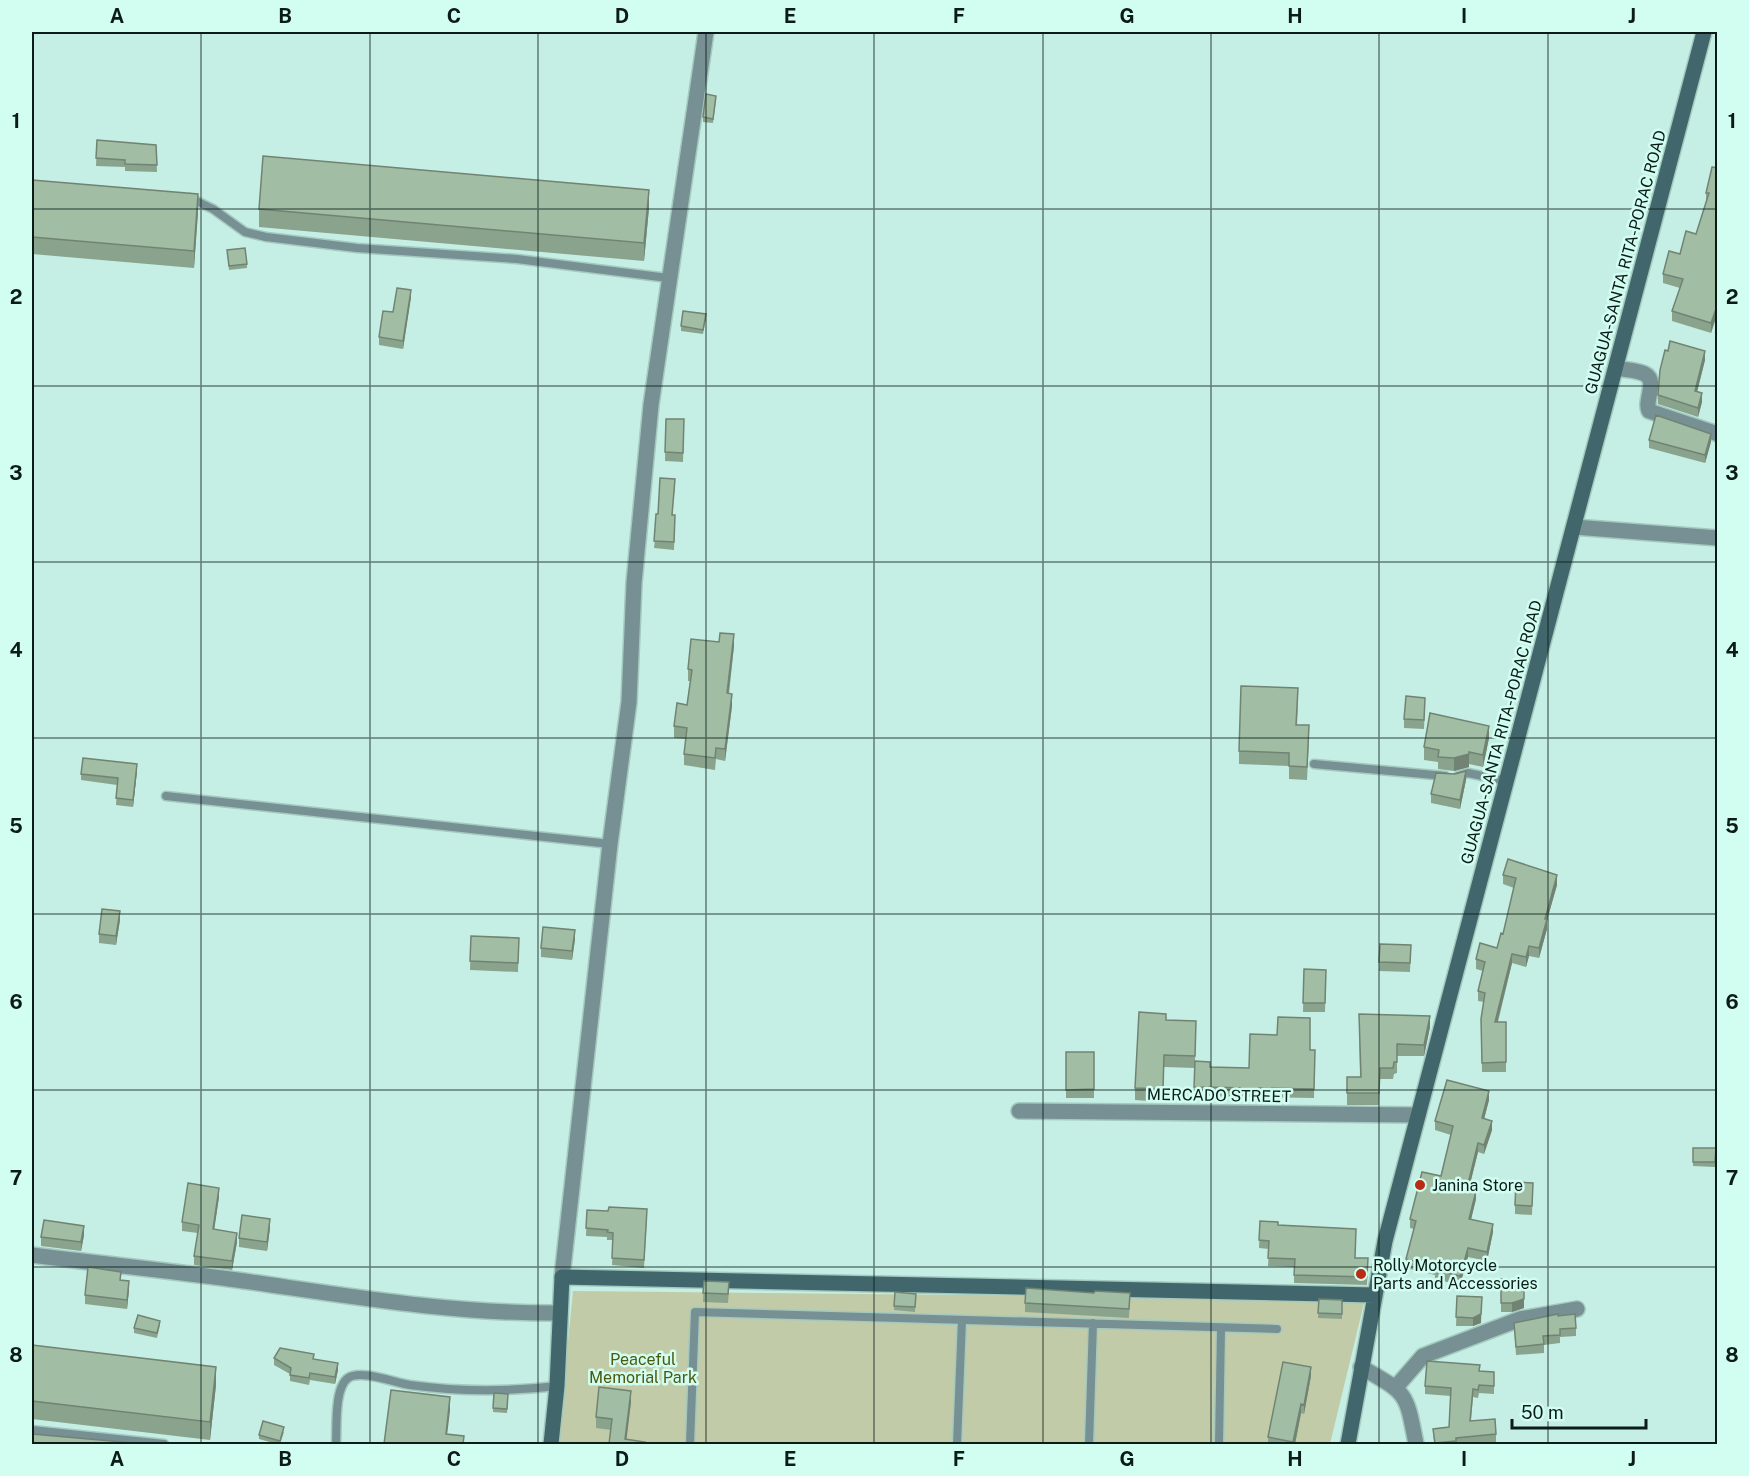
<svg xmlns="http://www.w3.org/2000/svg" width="1749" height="1476" font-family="'Public Sans',sans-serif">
  <rect width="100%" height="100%" fill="#c5efe4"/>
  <path fill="#c2cba7" d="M573 1291 1365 1299 1330 1444H558Z"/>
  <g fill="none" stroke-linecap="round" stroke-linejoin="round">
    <g stroke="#a4c9bf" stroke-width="11">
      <path id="lane" d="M190 198 213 209 245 232 266 237 357 248 517 259 668 278
        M1314 764 1445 776
        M1458 776 1468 773 1506 781
        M166 796 610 844
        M32 1430 164 1444
        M336 1444C337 1428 334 1388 348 1378 361 1369 395 1383 410 1385 461 1392 507 1392 557 1386
        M690 1444 695 1312 1277 1329
        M957 1444 962 1320
        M1089 1444 1093 1323
        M1219 1444 1221 1329"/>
    </g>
    <g stroke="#a4c9bf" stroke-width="18">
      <path id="street" d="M1616 368C1624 370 1637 370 1645 374 1658 381 1644 401 1649 411L1718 434
        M1574 527 1718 538
        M1019 1111 1418 1115
        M32 1255C102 1264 173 1271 244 1281 349 1296 453 1314 560 1313
        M562 1277 610 844 629 702 634 583 651 405 706 32
        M1361 1367C1408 1394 1406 1392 1416 1444
        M1396 1387 1423 1356 1520 1319 1577 1309"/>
    </g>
    <g stroke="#a4c9bf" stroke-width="18">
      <path id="secondary" d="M551 1444 557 1386 562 1277 1375 1295
        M1348 1444 1385 1241 1704 32"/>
    </g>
    <use href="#lane" stroke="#769093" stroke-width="8"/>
    <use href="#street" stroke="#769093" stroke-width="15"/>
    <use href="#secondary" stroke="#41676c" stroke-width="15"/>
  </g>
  <path fill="#8aa38d" d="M716 100 713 123 703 122V117Z
    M97 140 156 145 157 172 125 171V167L96 166Z
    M1718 168V313L1711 333 1672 321V311L1680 288 1663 283V274L1680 254 1696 234 1706 202V193Z
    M32 180 198 212 194 268 32 254Z
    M649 208 644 261 259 227V209Z
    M227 250 247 264V268L229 270Z
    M411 297 403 349 379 345V337L393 312Z
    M706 319 703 334 681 331V326Z
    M1705 360 1697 392 1702 402 1698 417 1658 404V395Z
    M666 419H684L683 462 665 461Z
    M1649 440 1711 442 1705 463 1649 448Z
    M675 486 672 515 675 522 674 550 654 548 658 514Z
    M734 646 729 694 732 706 725 761 716 759 715 770 684 765V754L686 739 674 738V726L687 705 690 681H688V669Z
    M1298 701 1297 725 1309 739 1307 780 1289 779V766L1239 764V751Z
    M1425 707 1424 729 1404 728V719Z
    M1489 738 1483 767 1469 764V767L1454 771 1438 769V762L1424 760V747Z
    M137 771 133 807 116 805 117 785 81 780V774Z
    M1466 780 1460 809 1431 803V794Z
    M1503 875 1557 885 1547 920V929L1539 958 1529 956 1526 967 1512 963 1498 1022H1506V1072H1482L1481 1019 1484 1002 1478 1001V991L1483 971 1476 969V959L1497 948 1503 934 1514 888 1503 884Z
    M120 920 116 945 99 943V934Z
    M471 936 519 938 518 972 470 970Z
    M575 939 572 960 541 957V948Z
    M1380 944 1411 945 1410 972 1379 971Z
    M1304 969 1326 970 1325 1012H1303Z
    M1166 1020 1196 1021 1195 1062 1210 1067 1249 1068 1310 1050H1315L1314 1098 1194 1096 1195 1068 1164 1067 1163 1102 1135 1100V1088Z
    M1359 1026 1430 1027 1424 1056H1397V1073L1394 1074 1393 1079H1380L1379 1105H1347V1077H1360Z
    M1066 1052H1094V1098H1066Z
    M1489 1100 1484 1119 1492 1130 1484 1154 1478 1152 1469 1188 1476 1199 1471 1219 1493 1232 1487 1261 1468 1257 1460 1285 1435 1279V1275L1406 1268V1259L1414 1229 1410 1228V1219L1441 1176 1451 1135 1435 1130V1121Z
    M1693 1148H1716L1715 1167 1693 1166Z
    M1533 1183 1532 1215 1515 1214V1205Z
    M219 1197 214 1229 237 1242 232 1270 194 1265V1256L198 1233 182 1231V1222Z
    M587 1210 647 1217 644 1268 612 1265 613 1240H607V1237L586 1236Z
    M1260 1221 1278 1225 1355 1258 1368 1266 1367 1285 1294 1283V1267L1268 1266 1269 1249 1259 1248Z
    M270 1228 267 1251 239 1247V1238Z
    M84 1235 81 1251 41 1246V1237Z
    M1501 1279 1524 1308 1512 1312H1501Z
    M121 1280 129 1290 127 1309 85 1304V1295Z
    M704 1281 729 1290 728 1303 703 1302Z
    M895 1292 916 1294 915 1312 894 1310Z
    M1094 1293H1130L1129 1318 1025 1312V1303Z
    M1457 1296 1481 1323 1473 1326H1456Z
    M1319 1299 1342 1300V1319L1318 1318Z
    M1558 1316 1576 1328V1336L1560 1337V1343L1544 1345V1353L1516 1355 1514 1323Z
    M160 1325 157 1338 134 1333V1328Z
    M32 1345 216 1385 210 1440 32 1419Z
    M274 1358 314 1359 338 1370 335 1384 310 1380 309 1385 290 1381V1374L274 1365Z
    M1480 1371 1494 1372V1394L1479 1393 1478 1398 1473 1397 1471 1421 1496 1434V1442L1470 1444H1434L1433 1429 1449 1427 1451 1396 1425 1394V1386Z
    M1311 1376 1304 1414 1301 1413 1295 1444H1268V1437Z
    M494 1393 508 1394 507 1413 493 1412Z
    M631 1402 626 1440 609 1444 611 1430 596 1428V1417Z
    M284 1432 280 1444H277L259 1439V1435Z"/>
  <path fill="#718473" d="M649 190V208L644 261V243Z
    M198 194V212L194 268V251Z
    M411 290V297L403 349V341Z
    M1717 303V313L1711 333V323Z
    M1705 351V360L1695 400V391Z
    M1702 393V402L1698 417V408Z
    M1711 434V442L1705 463V455Z
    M734 634V646L727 705V693Z
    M732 694V706L725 761V749Z
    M1489 726V738L1483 767V755Z
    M1469 752V767L1454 771V758Z
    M137 764V771L133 807V800Z
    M1466 771V780L1460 809V800Z
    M1557 875V885L1547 920V929L1539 958V948L1545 919Z
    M120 911V920L116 945V936Z
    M575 930V939L572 960V951Z
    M1529 946V956L1526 967V957Z
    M1512 954V963L1495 1031V1022Z
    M1430 1016V1027L1424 1056V1045Z
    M1489 1091V1100L1482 1127V1118Z
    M1492 1121V1130L1484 1154V1145Z
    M1478 1143V1152L1467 1196V1188Z
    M219 1188V1197L213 1238V1229Z
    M1476 1191V1199L1469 1228V1219Z
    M270 1219V1228L267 1251V1242Z
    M1493 1224V1232L1487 1261V1252Z
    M84 1226V1235L81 1251V1242Z
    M237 1233V1242L232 1270V1261Z
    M1468 1248V1257L1460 1285V1276Z
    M129 1281V1290L127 1309V1300Z
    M1482 1297 1481 1323 1473 1326V1318Z
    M1524 1299V1308L1512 1312V1303Z
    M338 1363V1370L335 1384V1377Z
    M216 1367V1385L210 1440V1422Z
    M1311 1367V1376L1304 1414V1405Z
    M631 1391V1402L626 1444 625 1439Z
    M450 1397V1411L446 1444V1434Z
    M1301 1404V1413L1295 1444H1293Z"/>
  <path fill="#a1bda4" stroke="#718473" stroke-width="1.5" d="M706 94 716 96 713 119 703 117Z
    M97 140 156 145 157 165 125 164V160L96 158Z
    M263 156 649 190 644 243 259 209Z
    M1712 167 1718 168V303L1711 323 1672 311 1683 279 1663 274 1669 251 1680 254 1686 231 1696 234 1709 193H1706Z
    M32 180 198 194 194 251 32 237Z
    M245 248 247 264 229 266 227 250Z
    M397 288 411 290 403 341 379 337 383 311 393 312Z
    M683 311 706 314 703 330 681 326Z
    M1670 341 1705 351 1695 391 1702 393 1698 408 1658 395 1660 370 1665 350 1668 351Z
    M1656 415 1711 434 1705 455 1649 440Z
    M666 419H684L683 453 665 452Z
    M660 478 675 479 672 515H675L674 542 654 541 656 514H658Z
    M720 633 734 634 727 693 732 694 725 749 716 748 715 758 684 754 687 728 674 726 677 703 687 705 692 670 688 669 691 639 719 642Z
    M1241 686 1298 688 1296 725H1309L1307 767 1289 766V753L1239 751Z
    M1406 696 1425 698 1424 720 1404 719Z
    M1430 713 1489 726 1483 755 1469 752V754L1454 758 1438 757 1439 750 1424 747Z
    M83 758 137 764 133 800 116 798 118 778 81 774Z
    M1466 771 1460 800 1431 794 1436 773 1455 774Z
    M1508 859 1557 875 1545 919H1547L1539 948 1529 946 1526 957 1512 954 1495 1022H1506V1062L1482 1063 1481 1019 1485 993 1478 991 1485 962 1476 959 1480 943 1497 948 1501 933 1503 934 1516 878 1503 875Z
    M102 909 120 911 116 936 99 934Z
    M543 927 575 930 572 951 541 948Z
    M471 936 519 938 518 963 470 961Z
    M1380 944 1411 945 1410 963 1379 962Z
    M1304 969 1326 970 1325 1003H1303Z
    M1139 1012 1166 1014V1020L1196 1021 1195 1056 1164 1055 1163 1089 1135 1088Z
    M1359 1014 1430 1016 1424 1045 1397 1044V1062H1394L1393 1068H1380L1379 1093H1347V1077H1361Z
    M1278 1017 1310 1018V1050H1315L1314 1089 1194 1087 1195 1061 1210 1062V1067L1249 1068 1250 1034 1277 1035Z
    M1066 1052H1094V1089L1066 1090Z
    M1447 1080 1489 1091 1482 1118 1492 1121 1484 1145 1478 1143 1467 1188 1476 1191 1469 1219 1493 1224 1487 1252 1468 1248 1460 1276 1435 1270V1267L1406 1259 1416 1221 1410 1219 1422 1172 1441 1176 1453 1126 1435 1121Z
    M1693 1148H1716L1715 1162H1693Z
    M1516 1182 1533 1183 1532 1206 1515 1205Z
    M188 1183 219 1188 213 1229 237 1233 232 1261 194 1256 199 1225 182 1222Z
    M609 1207 647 1209 644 1260 612 1258 613 1233 607 1232 608 1230 586 1228 587 1210 608 1211Z
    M242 1215 270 1219 267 1242 239 1238Z
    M44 1220 84 1226 81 1242 41 1237Z
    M1260 1221 1278 1222V1225L1356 1229 1355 1258H1368L1367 1277 1294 1275 1295 1259 1268 1258 1269 1241 1259 1240Z
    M88 1267 121 1272 120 1280 129 1281 127 1300 85 1295Z
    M1501 1279H1524V1299L1512 1303H1501Z
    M704 1281 729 1282 728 1294 703 1293Z
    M1026 1288 1094 1293 1095 1291 1130 1293 1129 1309 1025 1303Z
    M895 1292 916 1294 915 1307 894 1306Z
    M1457 1296 1482 1297 1481 1314 1473 1318 1456 1317Z
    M1319 1299 1342 1300V1314L1318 1313Z
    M1558 1314V1316L1575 1314 1576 1328 1560 1329V1335L1543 1336 1544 1344 1516 1347 1514 1323Z
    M138 1315 160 1321 157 1333 134 1328Z
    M32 1345 216 1367 210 1422 32 1401Z
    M280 1348 314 1354 313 1359 338 1363 335 1377 310 1373 309 1378 290 1375 291 1368 274 1358Z
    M1427 1361 1480 1365 1479 1371 1494 1372V1386L1479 1385 1478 1390 1473 1389 1470 1421 1495 1419 1496 1434 1456 1438V1441L1435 1443 1433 1429 1449 1427 1451 1388 1425 1386Z
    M1283 1362 1311 1367 1304 1405 1301 1404 1293 1442 1268 1437Z
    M599 1387 631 1391 625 1439 645 1442 644 1444H609L612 1419 596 1417Z
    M391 1390 450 1397 446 1434 464 1436 463 1444H384Z
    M494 1393 508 1394 507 1409 493 1408Z
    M263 1421 284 1427 280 1441 259 1435Z
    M32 1434 145 1444H32Z"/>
  <path fill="none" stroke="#0b1b17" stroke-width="1.5" stroke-opacity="0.55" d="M201 32V1444M370 32V1444M538 32V1444M706 32V1444M874 32V1444M1043 32V1444M1211 32V1444M1379 32V1444M1548 32V1444M32 209H1718M32 386H1718M32 562H1718M32 738H1718M32 914H1718M32 1090H1718M32 1267H1718"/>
  <g fill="#b82c14" stroke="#d2fdf1" stroke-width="2">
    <circle cx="1420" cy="1185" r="6"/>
    <circle cx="1361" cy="1274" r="6"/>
  </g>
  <g text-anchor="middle" stroke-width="5" stroke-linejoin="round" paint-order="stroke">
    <g font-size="16" fill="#0b1b17" stroke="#d2fdf1">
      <text transform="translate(1625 262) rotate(-75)" y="6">GUAGUA-SANTA RITA-PORAC ROAD</text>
      <text transform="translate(1501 732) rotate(-75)" y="6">GUAGUA-SANTA RITA-PORAC ROAD</text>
      <text transform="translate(1219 1095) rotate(1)" y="6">MERCADO STREET</text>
    </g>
    <g font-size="16" fill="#0b1b17" stroke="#d2fdf1" text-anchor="start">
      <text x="1432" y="1191">Janina Store</text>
      <text x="1373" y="1271">Rolly Motorcycle<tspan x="1373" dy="18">Parts and Accessories</tspan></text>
    </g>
    <g font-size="16" fill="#4c590f" stroke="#d2fdf1">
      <text x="643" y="1365">Peaceful<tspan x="643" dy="18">Memorial Park</tspan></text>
    </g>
  </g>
  <rect width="1749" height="1476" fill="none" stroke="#d2fdf1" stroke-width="66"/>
  <path d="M1512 1419v9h134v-9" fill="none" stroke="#0b1b17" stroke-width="3"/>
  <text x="1521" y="1419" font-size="18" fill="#0b1b17" stroke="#d2fdf1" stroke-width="4.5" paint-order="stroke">50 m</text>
  <rect x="33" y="33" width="1683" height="1410" fill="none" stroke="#0b1b17" stroke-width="2"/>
  <g font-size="20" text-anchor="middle" font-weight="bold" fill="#0b1b17">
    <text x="117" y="23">A</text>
    <text x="285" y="23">B</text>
    <text x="454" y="23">C</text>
    <text x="622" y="23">D</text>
    <text x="790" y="23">E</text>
    <text x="959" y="23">F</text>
    <text x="1127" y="23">G</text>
    <text x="1295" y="23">H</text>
    <text x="1464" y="23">I</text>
    <text x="1632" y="23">J</text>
    <text x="16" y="128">1</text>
    <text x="1732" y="128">1</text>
    <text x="16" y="304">2</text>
    <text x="1732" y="304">2</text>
    <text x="16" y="480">3</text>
    <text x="1732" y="480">3</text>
    <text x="16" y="657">4</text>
    <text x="1732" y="657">4</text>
    <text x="16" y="833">5</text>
    <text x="1732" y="833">5</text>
    <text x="16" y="1009">6</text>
    <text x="1732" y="1009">6</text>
    <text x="16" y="1185">7</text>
    <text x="1732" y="1185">7</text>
    <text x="16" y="1362">8</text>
    <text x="1732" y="1362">8</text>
    <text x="117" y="1466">A</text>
    <text x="285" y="1466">B</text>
    <text x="454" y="1466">C</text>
    <text x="622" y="1466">D</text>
    <text x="790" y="1466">E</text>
    <text x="959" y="1466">F</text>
    <text x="1127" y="1466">G</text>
    <text x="1295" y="1466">H</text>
    <text x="1464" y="1466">I</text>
    <text x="1632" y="1466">J</text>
  </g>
</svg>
